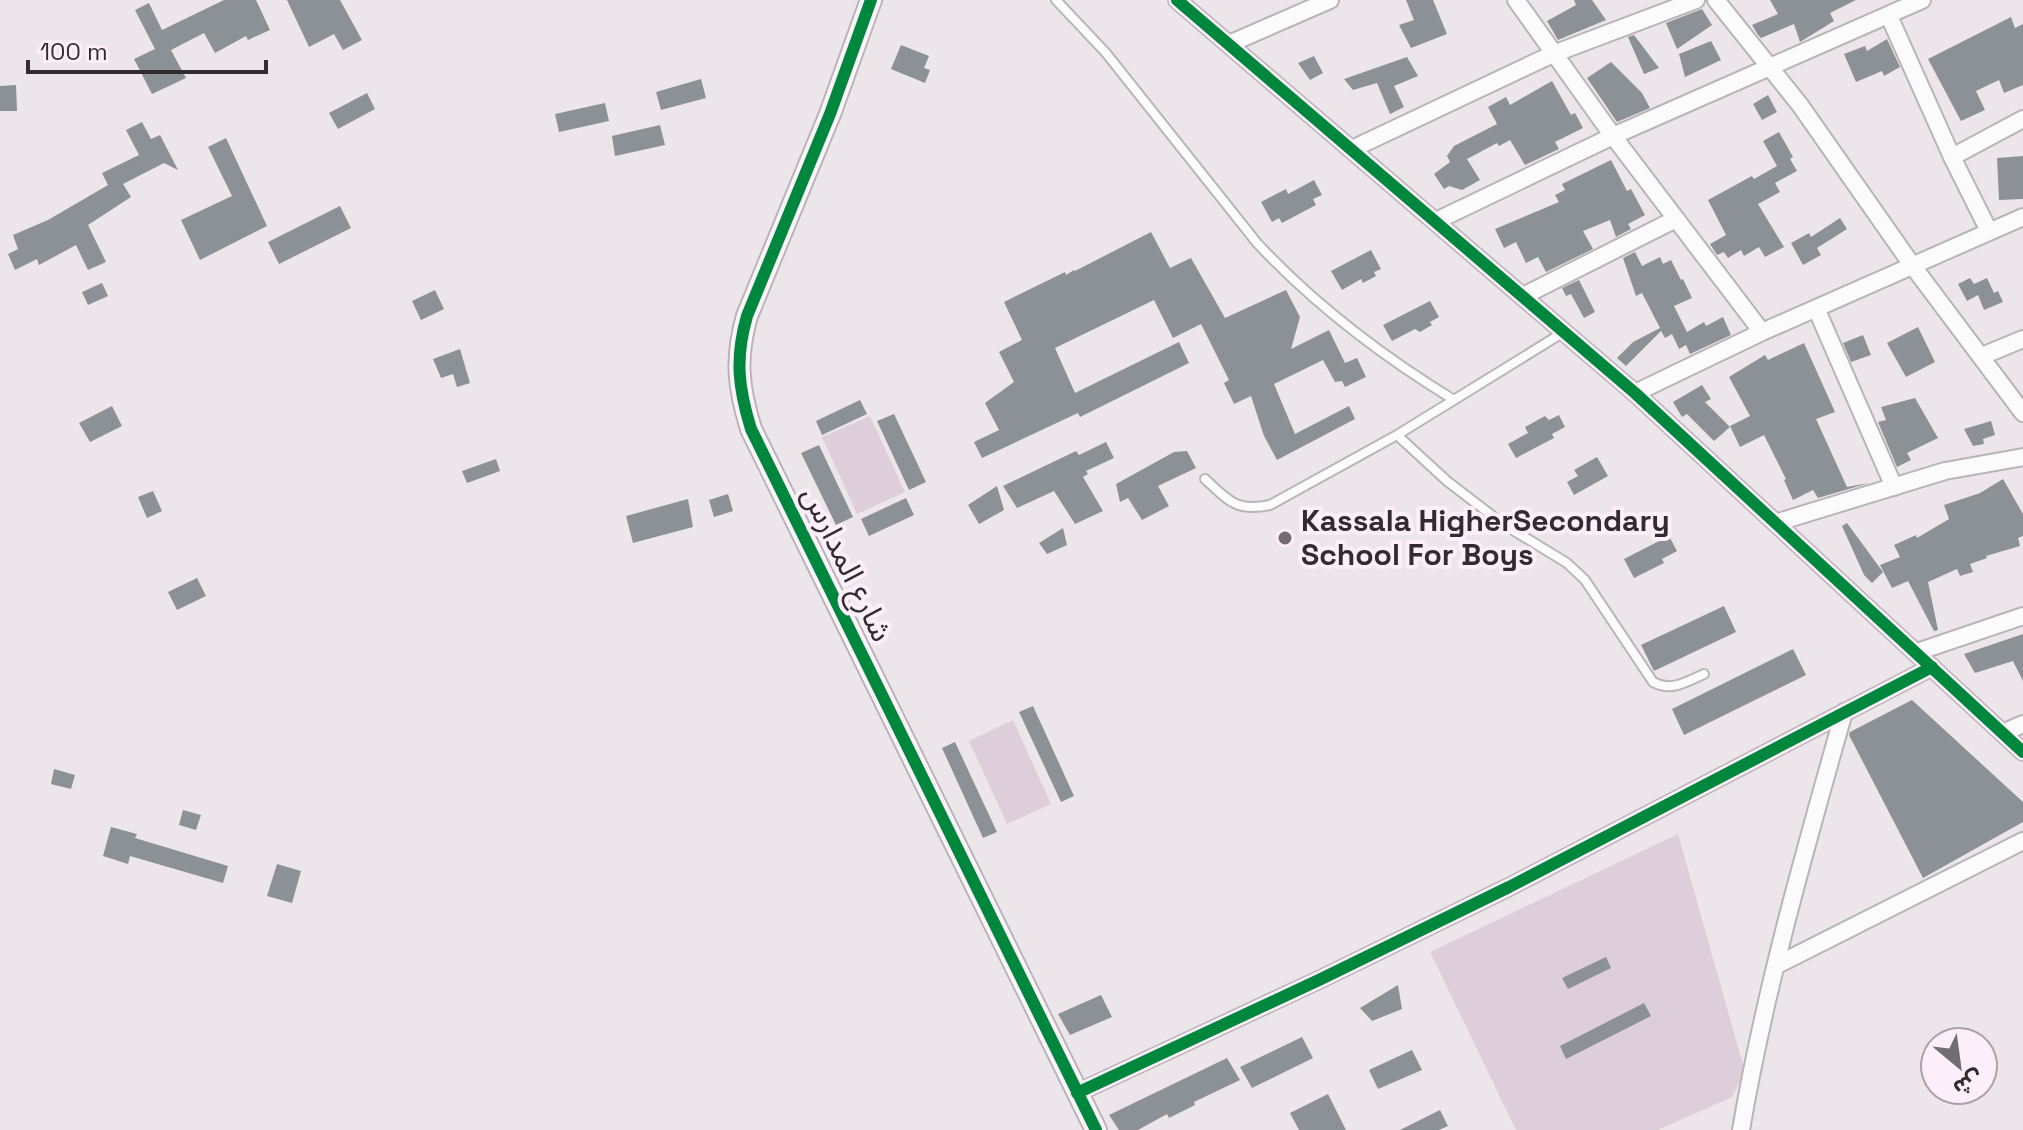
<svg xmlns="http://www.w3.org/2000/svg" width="2023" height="1130" font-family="'Space Grotesk','Noto Sans Arabic',sans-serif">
  <rect width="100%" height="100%" fill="#ece6eb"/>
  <path fill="#deceda" d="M870 416 905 492 857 514 822 437Z
    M1013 720 1051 804 1007 824 969 741Z
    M1678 834 1745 1072 1732 1097 1658 1130H1516L1430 952Z"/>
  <path fill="#8c9195" d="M224 0H256L270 30 248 40 246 36 215 53 204 33 171 50 186 78 152 94 134 59 155 49 135 10 149 3 162 30Z
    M287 0H340L362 40 343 50 334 34 309 47Z
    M1406 0H1433L1447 34 1411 48 1399 25 1414 20Z
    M1574 0H1592L1606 20 1558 40 1547 21 1576 5Z
    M1770 0H1856L1830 13 1834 21 1800 42 1794 24 1761 38 1758 35 1752 25 1778 14Z
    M1702 9 1712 25 1677 49 1666 23Z
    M2011 17 2015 28 2023 24V85L2004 93 1999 80 1976 91 1985 110 1961 121 1928 59Z
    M1634 35 1659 68 1644 74 1628 37Z
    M1887 39 1900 67 1884 76 1882 71 1856 82 1844 54 1865 46 1867 51Z
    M1711 41 1721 60 1685 77 1679 54Z
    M901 45 929 56 924 68 930 70 925 83 891 69Z
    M1314 56 1323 73 1310 80 1298 63Z
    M1407 57 1418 76 1394 86 1404 107 1390 114 1377 83 1353 90 1344 79Z
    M1611 62 1642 93 1650 108 1617 122 1587 78Z
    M701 79 706 98 661 110 656 92Z
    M1552 81 1571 115 1575 113 1583 128 1555 142 1559 149 1525 165 1510 140 1499 146 1497 143 1467 159 1480 180 1462 190 1449 186 1444 189 1434 174 1450 162 1447 156 1454 146 1497 124 1488 107 1506 97 1510 105Z
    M16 85 17 111H0V86Z
    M367 93 375 109 338 129 329 113Z
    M1768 95 1777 112 1762 120 1753 104Z
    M605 103 609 121 559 132 555 114Z
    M142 122 151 139 160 135 178 170 164 163 123 184 131 197 88 225 106 262 88 270 76 245 39 265 37 259 15 270 8 254 18 249 13 235 48 220 108 185 102 173 139 155 126 130Z
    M660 125 665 145 615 156 612 136Z
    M1779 132 1793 157 1790 159 1797 171 1775 183 1780 192 1758 204 1784 247 1765 257 1759 247 1744 256 1741 250 1728 258 1724 252 1717 255 1710 244 1726 235 1708 200 1752 176 1754 179 1777 166 1763 141Z
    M226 138 267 226 200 260 181 220 232 196 208 147Z
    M2023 156V199L1999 200 1997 158Z
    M1611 160 1627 191 1631 189 1645 215 1628 224 1631 229 1616 237 1610 220 1583 231 1593 249 1546 272 1538 257 1526 263 1516 242 1504 248 1495 229 1559 202 1555 195 1565 190 1562 184Z
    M1314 180 1322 195 1313 199 1316 205 1282 223 1279 218 1272 222 1261 202 1286 189 1288 194Z
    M340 206 351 228 279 264 268 242Z
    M1840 218 1847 229 1817 248 1821 255 1803 265 1791 243 1809 233 1811 237Z
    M1151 232 1170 268 1191 258 1225 318 1286 290 1300 317 1291 349 1329 330 1345 363 1357 358 1366 377 1345 387 1342 381 1335 382 1323 360 1274 384 1295 434 1349 406 1355 419 1277 460 1264 436 1251 396 1234 404 1224 383 1229 380 1201 324 1173 338 1154 300 1055 348 1075 393 1179 342 1189 363 1080 417 1078 413 982 458 974 442 999 430 985 403 1014 382 999 352 1022 340 1004 302 1065 272 1066 275 1074 270 1075 271Z
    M1371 250 1381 269 1374 272 1376 276 1363 283 1361 279 1342 290 1331 271Z
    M1635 252 1642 266 1660 257 1663 264 1671 260 1681 280 1683 279 1692 298 1674 306 1687 332 1704 322 1706 326 1723 317 1731 335 1690 354 1686 345 1679 349 1672 334 1665 338 1661 331 1626 366 1617 358 1633 342 1660 328 1642 293 1636 296 1623 258Z
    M1970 278 1974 284 1987 278 1994 293 1998 291 2003 302 1984 310 1978 295 1967 301 1958 284Z
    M1579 280 1595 312 1584 318 1571 294 1566 296 1562 288Z
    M102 283 108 296 88 305 82 292Z
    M435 290 444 309 421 320 412 301Z
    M1430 301 1439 317 1430 322 1432 325 1420 332 1415 329 1392 341 1383 325Z
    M1918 327 1935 362 1906 377 1887 343Z
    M1863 335 1871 355 1851 362 1843 343Z
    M1804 343 1835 412 1816 419 1847 487 1869 483 1818 498 1813 490 1793 500 1784 480 1786 479 1764 435 1740 447 1730 426 1750 416 1729 377 1765 355 1768 360Z
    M460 349 470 383 457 387 453 374 441 378 433 359Z
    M1702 385 1711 399 1705 402 1730 427 1714 441 1687 414 1682 417 1673 402Z
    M1915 398 1938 438 1907 453 1911 460 1897 467 1878 422 1886 420 1881 407Z
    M860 400 867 414 822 435 816 421Z
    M112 406 122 426 90 442 79 423Z
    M894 414 926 482 909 490 877 421Z
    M1559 415 1565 427 1552 434 1554 438 1516 458 1508 444 1528 433 1525 427 1545 416 1549 420Z
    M1991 421 1995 435 1983 439 1984 444 1973 446 1964 429Z
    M1106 442 1114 458 1086 471 1088 474 1083 477 1103 511 1075 524 1054 491 1017 508 1003 486 1076 451 1079 455Z
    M819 445 853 517 836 525 801 453Z
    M1187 451 1196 468 1158 486 1169 506 1142 520 1128 498 1120 502 1116 484 1174 452Z
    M1597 457 1608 476 1574 495 1567 482 1578 476 1574 470Z
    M496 459 500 471 467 483 462 471Z
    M2003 479 2023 514V536L2018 538 2020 546 1986 556 1987 558 1970 564 1973 572 1960 576 1957 569 1928 582 1938 630 1934 631 1908 581 1892 588 1880 565 1900 557 1894 545 1916 535 1917 538 1949 519 1944 505 1980 493Z
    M997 486 1004 510 979 524 968 505Z
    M153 491 162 511 147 518 138 497Z
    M728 494 733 511 714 517 709 500Z
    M906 498 914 515 869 536 861 519Z
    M688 499 693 527 633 543 626 516Z
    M1847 523 1883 572 1872 583 1864 575 1842 526Z
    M1063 528 1067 545 1047 554 1039 543Z
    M1669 536 1677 551 1662 559 1664 563 1634 578 1624 559Z
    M197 578 206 596 177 610 168 592Z
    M1724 606 1736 632 1654 671 1641 645Z
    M2023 634V681L2013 661 1975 673 1964 654Z
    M1793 649 1806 675 1684 735 1672 709Z
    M1912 700 2023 802V822L1923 878 1849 735 1850 732Z
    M1033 706 1074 796 1061 802 1019 712Z
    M955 742 997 832 983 838 942 748Z
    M54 769 75 775 71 789 51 784Z
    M183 810 201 815 196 830 179 825Z
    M111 827 137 834 135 838 228 866 223 883 130 856 128 864 103 856Z
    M277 864 301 871 292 903 267 896Z
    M1606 957 1611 968 1568 989 1562 978Z
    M1398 985 1402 1009 1372 1021 1360 1008Z
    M1101 995 1112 1017 1070 1035 1058 1014Z
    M1644 1003 1651 1016 1566 1059 1560 1046Z
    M1302 1037 1313 1058 1252 1088 1240 1067Z
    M1412 1050 1422 1070 1378 1089 1369 1070Z
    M1227 1058 1240 1080 1194 1102 1195 1105 1169 1118 1167 1114 1138 1130H1119L1109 1115Z
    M1328 1094 1346 1130H1299L1290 1113Z
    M1440 1110 1448 1126 1439 1130H1400Z"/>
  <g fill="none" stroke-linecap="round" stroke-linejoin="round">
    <g stroke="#b9b4b8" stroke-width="12">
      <path id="service" d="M1056 0 1106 53 1257 243C1315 305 1382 356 1454 400
        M1397 435 1447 481 1503 524 1567 563 1585 580 1653 682C1671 692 1686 682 1704 674
        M1205 479C1229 501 1236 512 1270 505L1397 435 1564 332"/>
    </g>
    <g stroke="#b9b4b8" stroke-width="20">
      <path id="minor" d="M1177 0 1635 393 2023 752
        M1516 0 1613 136 1762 332
        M1716 0 1800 105 1912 265 2023 413
        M1889 16 1952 157 1989 231
        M1229 44 1330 0
        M1352 149 1553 54 1696 0
        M1952 157 2023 119
        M1436 221 1613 136 1922 0
        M1523 296 1676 219
        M1816 308 1894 487
        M1982 356 2023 339
        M1635 393 1762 332 2023 217
        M1775 523 1945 471 2023 457
        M1917 652 2023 616
        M2002 733 2023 724
        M1777 965 2023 841
        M1077 1093 1321 979 1509 887 1932 667
        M1741 1130C1765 989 1805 850 1844 712"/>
    </g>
    <g stroke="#b9b4b8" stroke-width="24">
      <path id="tertiary" d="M871 0 830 114 747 316C735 358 738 387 751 429L1096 1130"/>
    </g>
    <use href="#service" stroke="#fcfbfc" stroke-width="8"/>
    <use href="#minor" stroke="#fcfbfc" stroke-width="16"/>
    <use href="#tertiary" stroke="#fcfbfc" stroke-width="20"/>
    <g stroke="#fdeffa" stroke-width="17">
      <path id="cycleway" d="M871 0 830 114 747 316C735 358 738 387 751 429L1096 1130
        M1177 0 1635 393 2023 752
        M1077 1093 1321 979 1509 887 1932 667"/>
    </g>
    <use href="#cycleway" stroke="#00873e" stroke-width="12"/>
  </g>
  <circle fill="#726d71" stroke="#fdeffa" stroke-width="3" cx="1285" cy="538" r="8"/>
  <g text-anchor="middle" stroke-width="8" stroke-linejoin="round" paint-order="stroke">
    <g font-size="30" font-weight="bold" fill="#312c2f" stroke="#fdeffa" text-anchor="start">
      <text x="1301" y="531">Kassala HigherSecondary<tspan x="1301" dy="34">School For Boys</tspan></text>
    </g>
    <g font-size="30" fill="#312c2f" stroke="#fdeffa">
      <text transform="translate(847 564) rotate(64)" y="10">شارع المدارس</text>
    </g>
  </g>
  <g transform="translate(1959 1066) rotate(151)"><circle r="38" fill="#fdeffa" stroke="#aba1a9" stroke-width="2"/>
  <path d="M0-6L14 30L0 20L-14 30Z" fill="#726d71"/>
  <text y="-12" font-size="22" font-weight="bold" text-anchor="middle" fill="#312c2f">ش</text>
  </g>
  <path d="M28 60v12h238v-12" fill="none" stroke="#312c2f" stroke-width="4"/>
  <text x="40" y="60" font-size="24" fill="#312c2f" stroke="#fdeffa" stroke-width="6" paint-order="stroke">100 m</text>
</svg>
